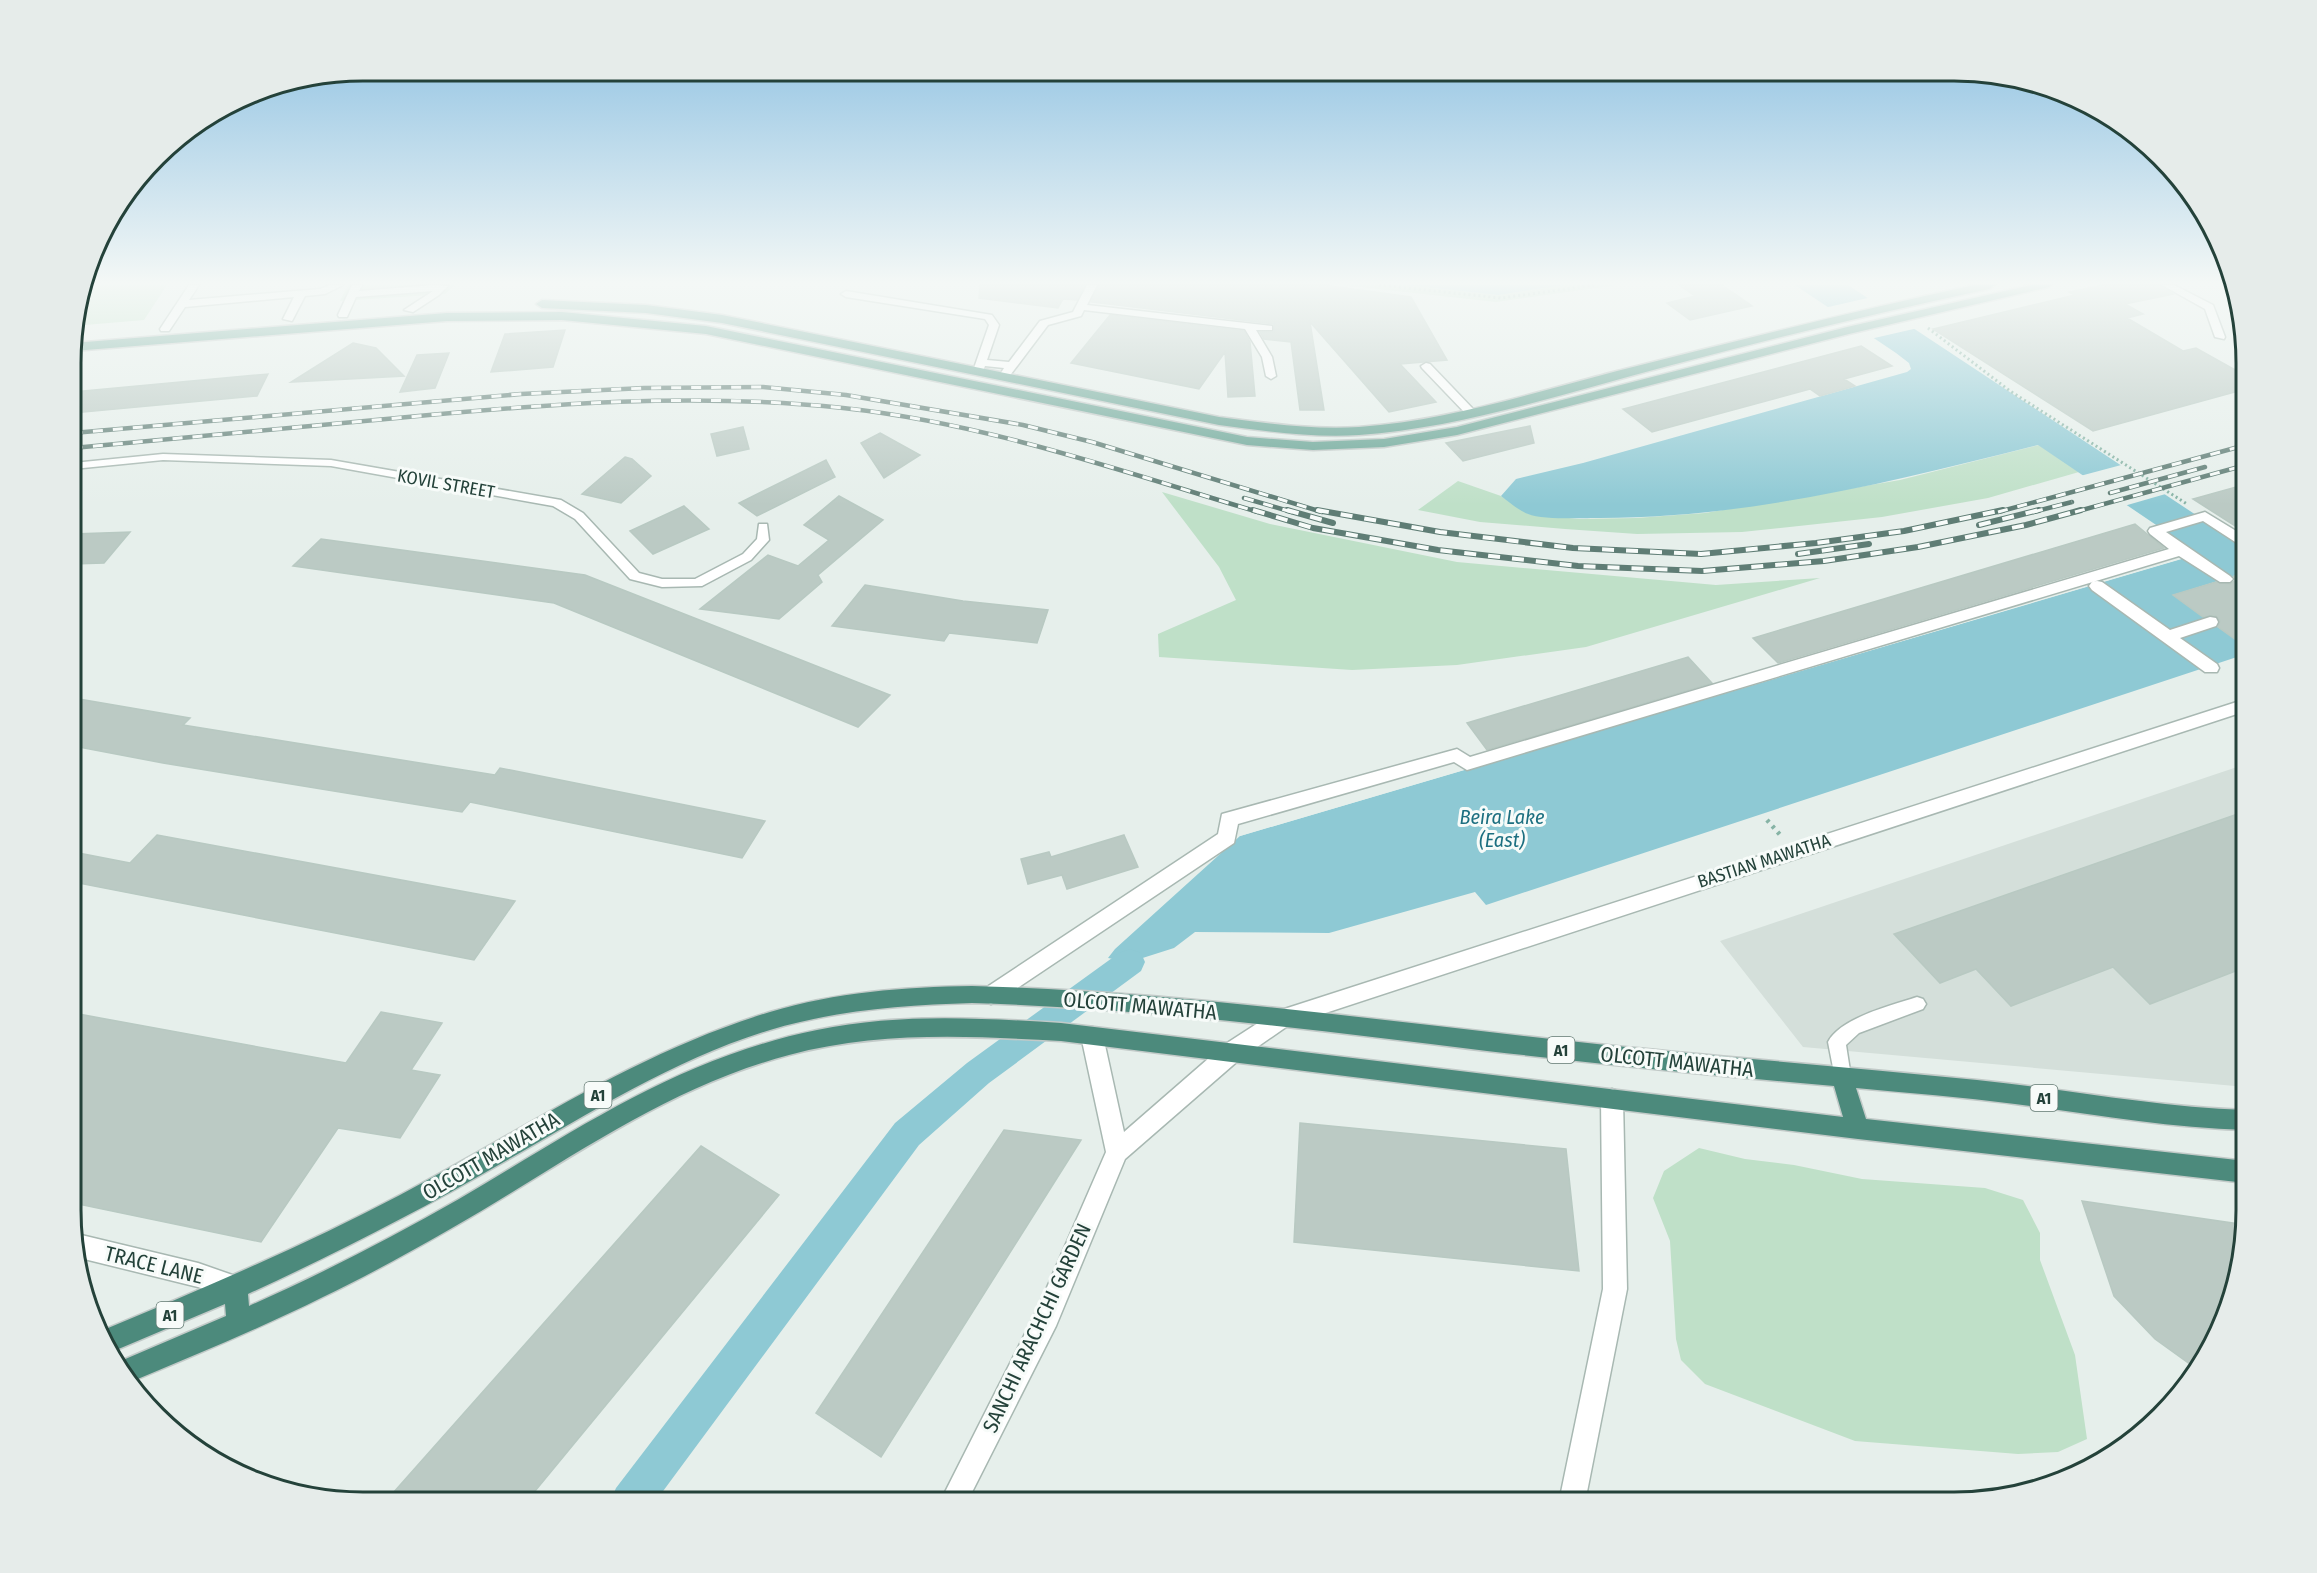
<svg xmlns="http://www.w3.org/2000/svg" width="2317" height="1573" font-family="'Fira Sans Condensed',sans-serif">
  <rect width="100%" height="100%" fill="#e6efeb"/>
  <path fill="#d4dfda" d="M2246 764V995L2243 997 2246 1018V1087L1803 1047 1720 941Z"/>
  <path fill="#bfe0c8" d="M85 285H167L144 320 73 326Z
    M348 285H455L445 294 340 301Z
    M1342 285H1406L1498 295 1565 285H1618L1496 302Z
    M2039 445 2079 472 1988 498 1882 517 1742 532 1637 534 1565 529 1480 522 1418 510 1458 481 1501 496 1528 514 1579 519 1636 518 1705 513 1900 480Z
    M1162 492 1270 524 1457 562 1716 585 1820 578 1586 647 1457 665 1352 670 1159 657 1158 634 1236 600 1219 567Z
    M1699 1148 1745 1159 1794 1165 1862 1179 1985 1188 2023 1200 2040 1233V1260L2075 1355 2087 1439 2058 1452 2018 1454 1855 1441 1705 1384 1681 1360 1676 1339 1670 1241 1653 1198 1664 1171Z"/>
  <path fill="#8ec9d4" d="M1406 285H1565L1498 295Z
    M1795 285H1848L2246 548V580L2238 575 2233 577 2038 445C1895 481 1749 518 1600 518 1583 518 1542 520 1528 514 1518 510 1509 502 1501 496L1516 479 1583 463 1907 372 1911 369 1909 363 1896 353Z
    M2185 558 2219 581 2174 595 2235 639 2246 635V654L1486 905 1475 892 1329 933 1195 932 1174 948 1130 962 1108 958 1115 949 1240 836Z"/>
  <path fill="#e6efeb" d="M1872 297 1918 328 1870 339 1824 308Z
    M2125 464 2169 493 2124 506 2080 476Z
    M2184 555 2222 581 2180 596 2235 636V639L2173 595 2218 581 2184 558 1240 836 1238 833Z"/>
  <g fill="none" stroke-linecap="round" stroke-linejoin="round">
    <path fill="#8ec9d4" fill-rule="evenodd" d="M1130 949 1141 953 1145 962 1141 971 989 1083 919 1145 655 1502H610L616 1488 895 1123 967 1063 1119 953Z"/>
  </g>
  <path fill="#bbcac4" stroke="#b8c9c2" stroke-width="1.5" d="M980 285H1085L1077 300 1063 299 1058 308 979 298Z
    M1099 285H1324L1411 297 1447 360 1400 364 1436 402 1389 412 1310 322 1324 410H1300L1291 342 1264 339 1260 332H1274V324L1091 302Z
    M1679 285H1722L1752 306 1690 320 1667 303 1695 296Z
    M2103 285H2160L2173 294 2125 304 2143 314 2127 318 2183 351 2196 348 2246 376V389L2093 431 1933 329 2075 295 2069 292Z
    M1110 315 1244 331 1250 342 1255 396 1228 397 1225 352 1199 389 1071 363Z
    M565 330 553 367 491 372 505 334Z
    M353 343 376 348 404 376 291 382Z
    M1861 346 1892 366 1844 379 1855 386 1820 396 1810 389 1652 432 1623 409Z
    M449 353 435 388 400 392 417 355Z
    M268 374 257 396 73 413V392Z
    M1530 426 1534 443 1463 461 1446 443Z
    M743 427 749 449 717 456 711 434Z
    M880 433 920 455 884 478 861 443Z
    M625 457 632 459 651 476 621 503 582 494Z
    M826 460 835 477 757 516 739 503Z
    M2236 487 2246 494V533L2193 499Z
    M839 496 883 520 818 575 822 582 779 619 700 609 768 555 798 566 829 540 804 525Z
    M684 506 709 529 653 554 630 531Z
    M2135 524 2164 548 1778 663 1753 638Z
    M130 532 104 563 73 564V534Z
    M321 539 585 575 890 695 858 727 554 603 293 566Z
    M2246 572V647L2218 627 2220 621 2216 616 2203 617 2173 595 2216 582 2230 584 2235 581 2234 576Z
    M865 585 963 601 1048 610 1037 643 949 633 944 641 832 626Z
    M1688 657 1712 683 1487 750 1467 723Z
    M73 698 190 718 183 725 495 775 500 768 765 821 742 858 470 802 462 812 163 763 73 746Z
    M2246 811V967L2150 1004 2113 967 2011 1006 1976 969 1940 983 1894 934Z
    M157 835 515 901 474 960 73 882V852L130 863Z
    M1124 835 1138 867 1067 889 1062 875 1028 884 1021 859 1049 852 1051 857Z
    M381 1012 442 1023 411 1070 440 1075 400 1138 338 1128 261 1242 73 1203V1013L346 1063Z
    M1300 1123 1566 1149 1579 1271 1294 1242Z
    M1004 1130 1081 1140 881 1457 816 1413Z
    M701 1146 779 1195 526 1502H385Z
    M2082 1201 2246 1225 2231 1304 2198 1370 2155 1339 2114 1296Z"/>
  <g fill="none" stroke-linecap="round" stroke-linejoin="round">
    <g stroke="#a8b8b2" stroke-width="3">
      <path id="service" d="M85 285H92L84 292H83Z
        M189 285H199L189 300 320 289 330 285H343L325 294 305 296 292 321 283 319 294 297 185 307 169 331H161L160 329Z
        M352 285H362L359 291 434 285 448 286 439 295 413 312 404 310 433 291 356 297 347 317H339L338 315Z
        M1087 285H1097L1087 305 1272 326V330H1256L1272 357 1276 376 1271 379 1266 376 1262 357 1245 329 1084 310 1081 316 1048 325 1008 378 1004 379 999 376 1004 368 985 366 982 373 978 374 973 371 989 325 985 319 846 297 841 294 846 291 992 315 999 325 987 360 1009 362 1040 321 1073 312Z
        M2162 285H2174L2213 305 2225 337 2224 339 2215 337 2205 309Z
        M1426 363 1430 364 1475 411V415H1467L1422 368 1421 366Z
        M163 454 331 460 561 500 583 513 639 573 662 579H695L743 554 757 539 759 524H767L769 540 751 560 702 586 662 587 630 579 575 519 553 506 331 466 163 460 73 469V463Z
        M1917 997 1923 999 1926 1004 1923 1009 1859 1033 1846 1045 1851 1077 1848 1083 1842 1085 1836 1083 1828 1042C1840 1018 1892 1005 1917 997Z"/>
    </g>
    <g stroke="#a8b8b2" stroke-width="3">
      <path id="pedestrian" d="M2205 512 2246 537V549L2203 521 2166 532 2230 576 2233 579 2230 582H2220L2179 556 1467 770 1454 762 1238 824 1234 843 998 1001 991 1004 984 1001 981 995 984 989 1218 834 1222 814 1457 749 1470 757 2169 549 2150 534 2148 531 2150 528Z
        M2097 581 2102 582 2170 630 2210 617 2216 618 2218 622 2216 626 2180 638 2217 664 2219 668 2217 672H2205L2092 590 2089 586 2092 582Z"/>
    </g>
    <g stroke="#a8b8b2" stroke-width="3">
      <path id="minor" d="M1612 1089 1620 1092 1623 1099 1627 1289 1585 1502H1559L1603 1289 1601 1099 1604 1092Z
        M73 1233 198 1263 244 1279 247 1288 244 1297 235 1300 198 1287 76 1257 73 1248Z"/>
    </g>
    <g stroke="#a8b8b2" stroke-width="3">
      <path id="tertiary" d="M2246 699V711L1289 1025 1240 1059 1125 1159 1056 1326 967 1502H940L1038 1308 1106 1152 1081 1036 1085 1029 1092 1027 1099 1029 1103 1036 1124 1132 1224 1045 1275 1012Z"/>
    </g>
    <g stroke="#c2cac8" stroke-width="3">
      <path id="primary" d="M1974 285H1995L1989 289C1881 312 1774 338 1668 366 1569 392 1461 428 1359 435 1312 438 1266 431 1219 425L722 323 646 313 542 308 536 304 542 300 646 305 722 315 1219 417C1266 423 1312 430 1359 427 1447 421 1532 393 1617 371 1736 341 1854 311 1974 285Z
        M2031 285H2051L2049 287 1849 334 1457 435 1384 447 1313 450 1247 445 706 334 562 320 447 321 73 351V343L447 313 562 312 706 326 1247 437 1313 442 1384 439 1457 427 1847 327Z"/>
    </g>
    <g stroke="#c2cac8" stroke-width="3">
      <path id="trunk" d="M972 986C1162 991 1353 1017 1542 1038 1687 1055 1832 1065 1977 1080 2067 1089 2155 1107 2246 1110V1130C2168 1128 2092 1114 2015 1104 1962 1097 1909 1093 1856 1088L1866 1119 2246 1161V1183L1858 1139 1061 1041C969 1036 879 1031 789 1055 662 1089 564 1164 452 1228 410 1252 367 1276 323 1297 261 1328 197 1354 133 1381L116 1363 226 1316 225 1304 109 1353 101 1331C202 1289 303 1246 400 1195 521 1131 637 1052 770 1012 836 992 904 987 972 986ZM972 1003C1144 1008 1316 1030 1487 1051 1602 1064 1718 1076 1834 1086L1843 1117 1061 1023C980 1018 898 1013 817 1030 679 1058 578 1129 459 1199 391 1238 321 1274 249 1306L248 1294C335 1254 419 1211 502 1163 589 1114 674 1059 770 1030 836 1010 904 1005 972 1003Z"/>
    </g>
    <path stroke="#86b3a5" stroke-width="3" stroke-dasharray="2 3" stroke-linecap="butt" d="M1379 285 1501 298 1594 285
      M1928 328 2010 391 2187 504"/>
    <path stroke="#86b3a5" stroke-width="4.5" stroke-dasharray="3 5" stroke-linecap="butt" d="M1767 820 1782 837"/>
    <use href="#service" fill="#fff" fill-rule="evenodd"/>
    <use href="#pedestrian" fill="#fff" fill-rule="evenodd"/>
    <use href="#minor" fill="#fff" fill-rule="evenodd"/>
    <use href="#tertiary" fill="#fff" fill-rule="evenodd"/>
    <use href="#primary" fill="#6aa596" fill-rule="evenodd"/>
    <use href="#trunk" fill="#4c8a7c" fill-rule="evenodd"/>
    <g stroke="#5f7d75" stroke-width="4.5">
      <path id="rail-far1" d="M73 433 521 394 644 388 763 387 846 395 1023 425 1092 442 1322 512
        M73 448C181 438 289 428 397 418 546 404 694 392 843 408 985 423 1121 471 1258 512
        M2110 493 2205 467
        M1244 498 1292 512
        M1998 512 2246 445
        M2033 512 2072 502
        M2075 512 2246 465"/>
    </g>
    <g stroke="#5f7d75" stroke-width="6">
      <path id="rail" d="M1253 510 1313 528 1438 550 1578 566 1702 571 1824 561 1918 547 2026 525 2081 510
        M1287 510 1333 523
        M1317 510 1440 532 1573 548 1701 554 1816 543 1904 531 2003 510
        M1979 525 2039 510
        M1798 554 1869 544"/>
    </g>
    <use href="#rail-far1" stroke="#f7fbf9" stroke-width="3" stroke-dasharray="10" stroke-linecap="butt"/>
    <use href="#rail" stroke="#f7fbf9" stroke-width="4" stroke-dasharray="12" stroke-linecap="butt"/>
  </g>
  <linearGradient id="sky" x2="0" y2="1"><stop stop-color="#84bce0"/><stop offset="0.56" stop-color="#f4f8f6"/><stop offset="1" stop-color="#f4f8f6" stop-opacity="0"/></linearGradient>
  <rect width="2317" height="505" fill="url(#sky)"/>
  <g text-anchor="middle" stroke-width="6" stroke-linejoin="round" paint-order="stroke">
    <g fill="#f7fbf9" stroke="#637a73" stroke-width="1.5">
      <rect x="1547.5" y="1037" width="27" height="26" rx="4.5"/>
      <rect x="584.5" y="1082" width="27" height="26" rx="4.5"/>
      <rect x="2030.5" y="1085" width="27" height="26" rx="4.5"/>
      <rect x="156.5" y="1302" width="27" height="26" rx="4.5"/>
    </g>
    <g font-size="16" font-weight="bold" fill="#24423a">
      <text x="1561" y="1056">A1</text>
      <text x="598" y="1101">A1</text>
      <text x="2044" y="1104">A1</text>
      <text x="170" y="1321">A1</text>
    </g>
    <g font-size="18" fill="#24423a" stroke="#f7fbf9">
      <text transform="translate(446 484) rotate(10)" y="6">KOVIL STREET</text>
      <text transform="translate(1764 861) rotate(-18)" y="6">BASTIAN MAWATHA</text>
    </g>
    <g font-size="20" font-style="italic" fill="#1c6f80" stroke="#f7fbf9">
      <text x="1502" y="824">Beira Lake<tspan x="1502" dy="23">(East)</tspan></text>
    </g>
    <g font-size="21" fill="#24423a" stroke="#f7fbf9">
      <text transform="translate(1140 1006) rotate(5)" y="7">OLCOTT MAWATHA</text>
      <text transform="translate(1677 1062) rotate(6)" y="7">OLCOTT MAWATHA</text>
      <text transform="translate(491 1156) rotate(-30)" y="7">OLCOTT MAWATHA</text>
      <text transform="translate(154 1265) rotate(14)" y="7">TRACE LANE</text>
      <text transform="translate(1037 1328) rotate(-65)" y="7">SANCHI ARACHCHI GARDEN</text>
    </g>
  </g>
  <path d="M0 0H2317V1573H0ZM363 81H1954A282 282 0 0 1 2236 363V1210A282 282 0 0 1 1954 1492H363A282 282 0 0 1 81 1210V363A282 282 0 0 1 363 81Z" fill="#e6ecea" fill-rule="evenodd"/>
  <path fill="none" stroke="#24423a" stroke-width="3" d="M363 81H1954A282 282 0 0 1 2236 363V1210A282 282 0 0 1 1954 1492H363A282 282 0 0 1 81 1210V363A282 282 0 0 1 363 81Z"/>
</svg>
